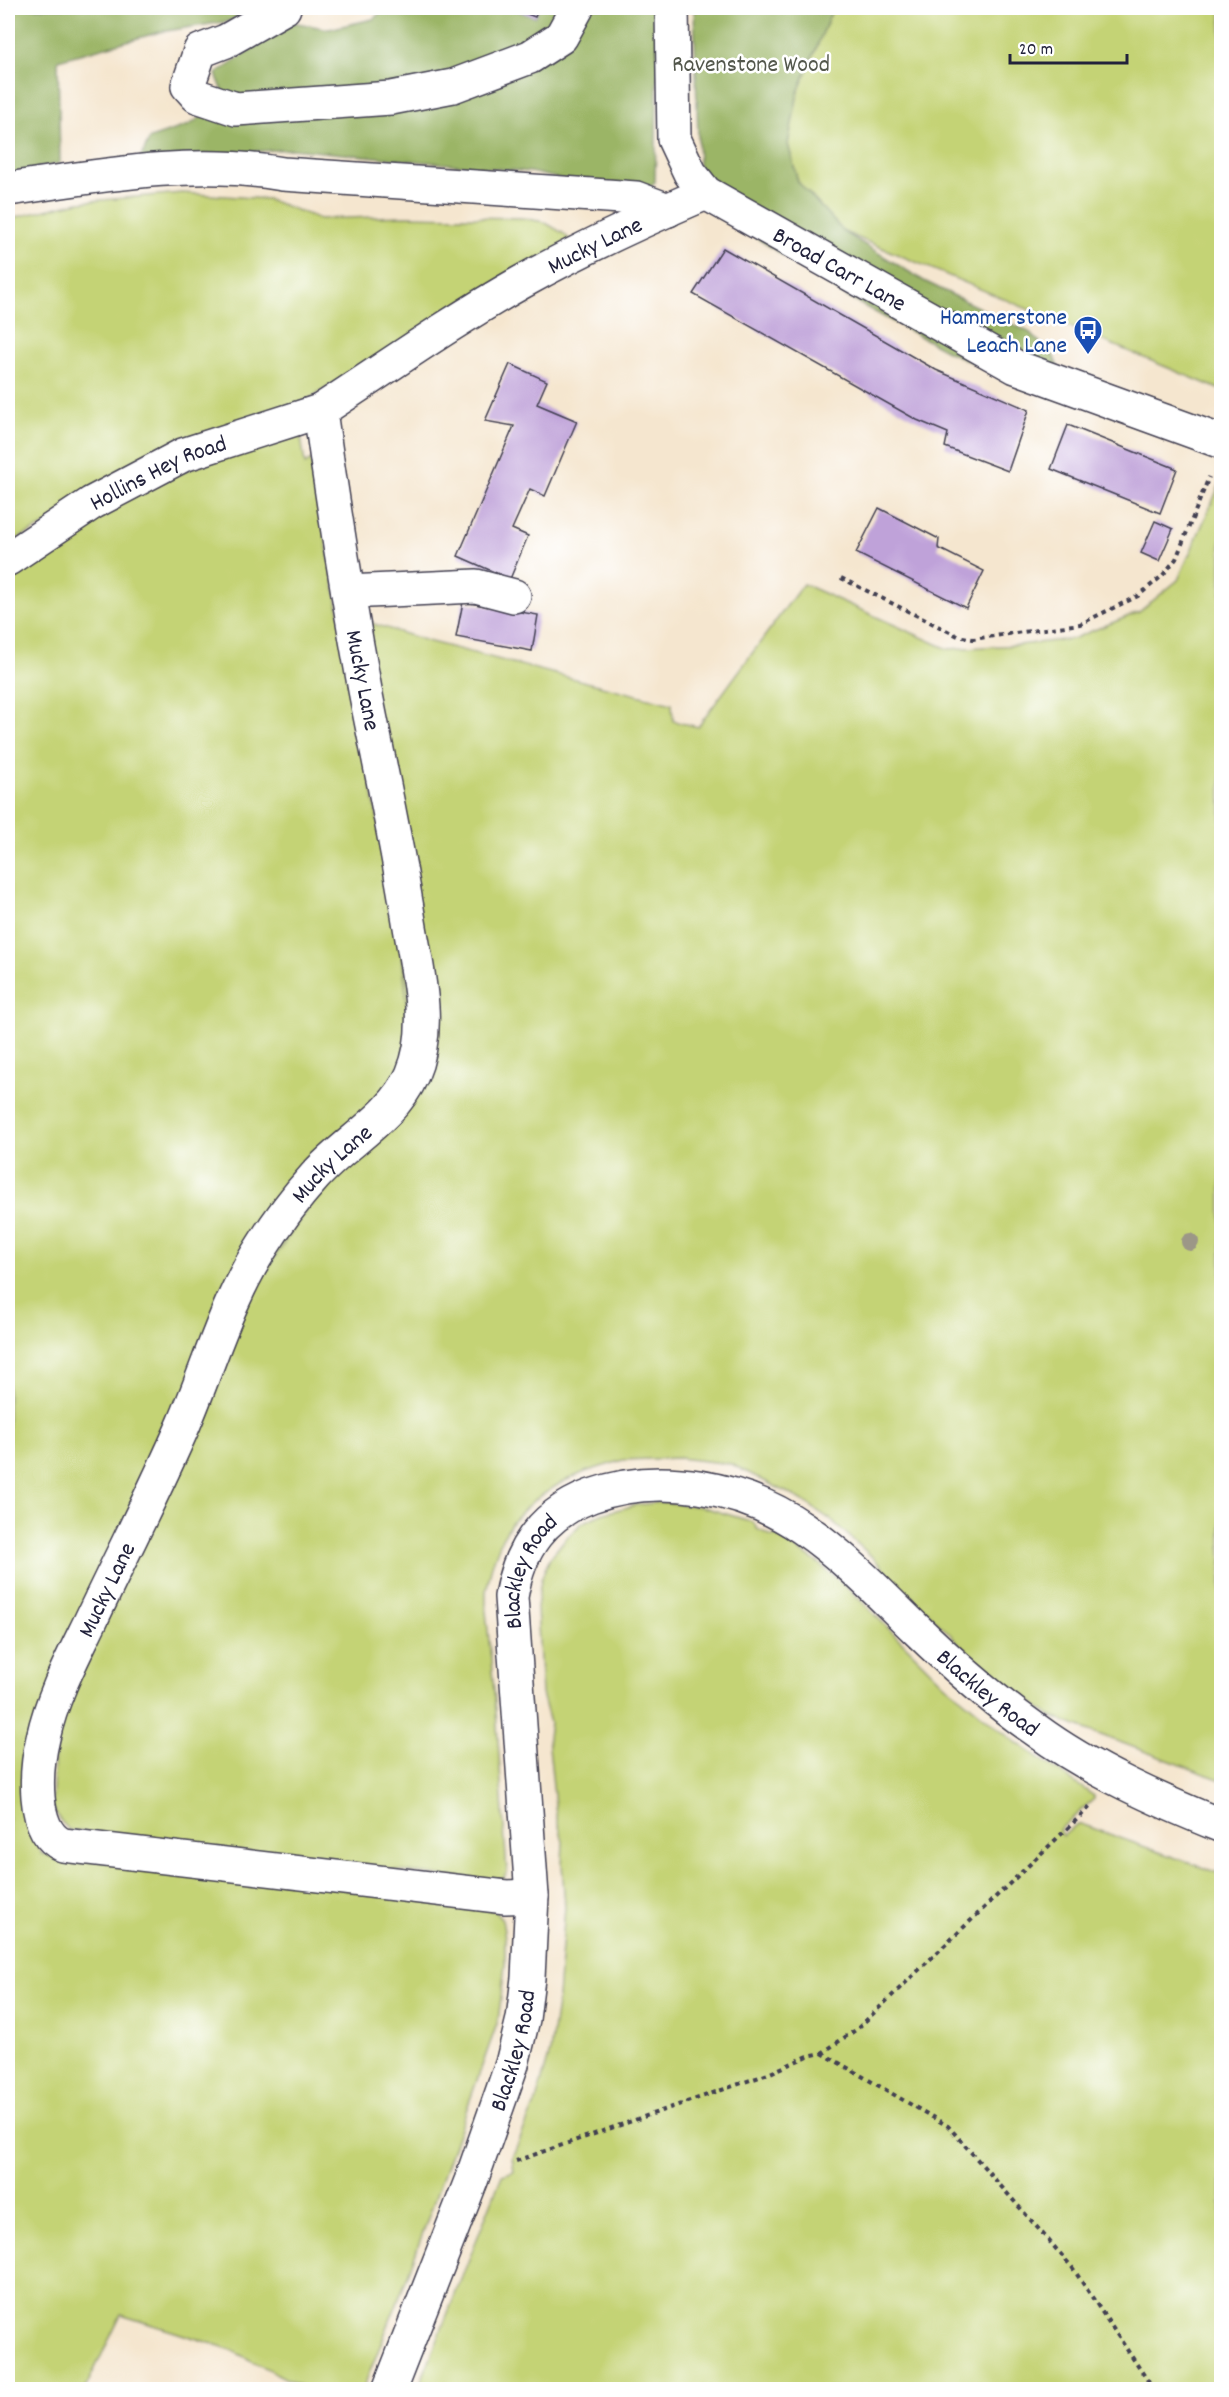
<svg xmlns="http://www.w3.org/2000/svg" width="1229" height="2397" font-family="Dekko,sans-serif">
  <rect width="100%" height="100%" fill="#fff"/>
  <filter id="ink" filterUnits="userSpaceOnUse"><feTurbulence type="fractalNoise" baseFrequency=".0167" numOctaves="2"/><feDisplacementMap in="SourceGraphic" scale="12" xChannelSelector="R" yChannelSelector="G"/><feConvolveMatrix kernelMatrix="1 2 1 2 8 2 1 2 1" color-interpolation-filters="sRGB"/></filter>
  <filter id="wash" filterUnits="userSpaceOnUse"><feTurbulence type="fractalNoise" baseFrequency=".008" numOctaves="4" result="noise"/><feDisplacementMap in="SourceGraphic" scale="24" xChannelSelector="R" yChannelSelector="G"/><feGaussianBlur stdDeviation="1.35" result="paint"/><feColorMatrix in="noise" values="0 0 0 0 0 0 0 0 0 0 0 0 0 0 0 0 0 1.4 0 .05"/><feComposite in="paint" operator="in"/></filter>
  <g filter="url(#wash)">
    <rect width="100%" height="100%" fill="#f5e6cf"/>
    <path fill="#c4d375" stroke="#737a58" stroke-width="1.5" d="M833 8H1221V390L844 232 798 182 788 144 798 92Z
      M182 193 267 199 320 219 404 216 522 218 544 222 563 233 570 240 299 405 8 543V219L79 202Z
      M302 429 301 437 305 464 311 460 414 1016 408 1055 377 1105 194 1377 73 1630 33 1837 42 1854 302 1883 495 1911 502 1919 505 1938V1965L498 2021 405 2283 363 2389H306L229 2349 121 2315 85 2389 8 2390V581L85 520 144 485Z
      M1221 482V1780L1050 1716 973 1657 870 1555 831 1520 800 1499 731 1464 679 1458 623 1460 585 1472 562 1482 533 1501 512 1522 502 1538 492 1565 486 1591V1611L496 1711 507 1872 503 1879 497 1883 69 1830 59 1819 52 1806 57 1711 277 1240 416 1092 368 622 427 641 672 704 673 721 698 727 803 584 948 649 1019 645 1072 639 1139 612 1178 580Z
      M662 1502 703 1507 753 1522 757 1529 772 1536 776 1535 817 1562 852 1592 944 1684 1010 1738 1094 1796V1799L1059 1830 1063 1836 1077 1824H1081L1221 1874V2389H418L502 2175 514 2171 512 2157 535 2104 550 2052 558 1997 565 1907 562 1864 563 1841 556 1815 548 1737 550 1723 542 1694 537 1608 541 1579 550 1558 566 1538 582 1523 601 1514 636 1505Z"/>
    <path fill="#9bb566" stroke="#5e6c50" stroke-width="1.5" d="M8 8H252L230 21 160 32 58 60 60 163 8 175Z
      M386 8H511L535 17 539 8H659L655 182 646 191 595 187 530 172 292 149 140 159 150 138 189 125 226 99 216 74 292 22 329 29 373 19Z
      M694 8H833L798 92 788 144 798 182 844 232 924 281 1029 332 1053 355 1060 372 1052 398 949 352 849 298 752 235 699 169Z"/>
    <g id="blocks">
      <path fill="#bfa2d9" d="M511 8H539L535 17Z
        M723 248 936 370 1029 410 1008 471 945 447 948 433 917 420 693 294Z
        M510 364 547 381 537 404 577 421 545 496 530 489 512 529 528 536 510 579 458 556 514 426 485 421Z
        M1068 425 1177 469 1160 513 1051 469Z
        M879 508 939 539 938 548 984 571 966 608 856 553Z
        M1155 521 1173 529 1159 561 1141 553Z
        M463 602 538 615 532 651 456 637Z"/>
    </g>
  </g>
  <g filter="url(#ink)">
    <use href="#blocks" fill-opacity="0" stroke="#423f51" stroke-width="1.5"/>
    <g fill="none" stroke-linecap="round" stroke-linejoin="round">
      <g stroke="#423f51" stroke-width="36">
        <g id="minor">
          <path d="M284 8 226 41 200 51 188 86 197 96 236 109 391 98 453 86 530 57 561 37 577 8"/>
          <path id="s1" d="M672 8 674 139 690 173 706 193 1016 367 1222 442"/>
          <path d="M8 189C98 176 192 158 283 174L636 198 668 210"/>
          <path id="s2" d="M8 559 92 503 183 455 320 411"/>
          <path d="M348 592 476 586 514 596"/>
          <path id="s3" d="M532 1896 506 1897 63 1845C30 1831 36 1767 43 1738 52 1697 72 1659 90 1622 121 1556 155 1491 184 1424 210 1363 227 1300 263 1245 278 1221 296 1197 315 1176 345 1142 393 1118 412 1075 433 1026 417 971 409 921 397 843 380 767 365 690 348 597 333 505 320 411 386 368 451 322 520 283 580 249 643 220 706 193"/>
          <path id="s4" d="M389 2390 471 2181 512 2064 523 2019 528 1978 532 1896 511 1597C519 1548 543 1514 591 1496 659 1471 744 1487 803 1528 845 1557 879 1593 915 1628 953 1665 993 1700 1036 1730 1090 1770 1160 1801 1222 1826"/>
        </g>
      </g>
      <path stroke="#423f51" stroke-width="4" stroke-dasharray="4.5 4.5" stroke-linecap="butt" d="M841 578 958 636 973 639 1080 624 1138 596 1162 576 1176 559 1209 477
        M822 2053 948 2126 1072 2267 1154 2390
        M516 2161 768 2074 808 2056 822 2053 857 2029 1092 1805"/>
      <use href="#minor" stroke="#fff" stroke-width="33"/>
    </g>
    <circle fill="#9c9787" cx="1190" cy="1242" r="9"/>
  </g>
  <defs>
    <g id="bus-pin" transform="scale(1.5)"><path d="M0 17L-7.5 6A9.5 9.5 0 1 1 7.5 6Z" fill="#1a4fb4" stroke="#fff"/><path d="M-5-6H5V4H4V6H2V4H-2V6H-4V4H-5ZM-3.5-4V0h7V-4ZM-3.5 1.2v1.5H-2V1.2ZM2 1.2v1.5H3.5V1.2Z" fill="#fff"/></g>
  </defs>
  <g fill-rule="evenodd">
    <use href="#bus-pin" x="1088" y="330"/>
  </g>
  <g text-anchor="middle" stroke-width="5" stroke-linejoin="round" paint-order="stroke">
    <g font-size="24" fill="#53574c" stroke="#fff">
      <text x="751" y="71">Ravenstone Wood</text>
    </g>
    <g font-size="24" fill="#22223b" stroke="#fff">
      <text dy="8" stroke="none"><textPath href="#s3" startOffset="2352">Mucky Lane</textPath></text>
      <text dy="8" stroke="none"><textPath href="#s1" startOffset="348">Broad Carr Lane</textPath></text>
      <text dy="8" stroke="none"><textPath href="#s2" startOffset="174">Hollins Hey Road</textPath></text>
      <text transform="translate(364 680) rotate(79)" y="8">Mucky Lane</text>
      <text dy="8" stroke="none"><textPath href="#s3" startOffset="1236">Mucky Lane</textPath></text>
      <text dy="8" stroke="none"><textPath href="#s4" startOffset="848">Blackley Road</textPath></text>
      <text dy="8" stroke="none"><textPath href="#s3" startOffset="750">Mucky Lane</textPath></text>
      <text dy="8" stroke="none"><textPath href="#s4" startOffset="1424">Blackley Road</textPath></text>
      <text dy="8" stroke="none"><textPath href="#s4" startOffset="362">Blackley Road</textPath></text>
    </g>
    <g font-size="24" fill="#164399" stroke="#fff" text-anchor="end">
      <text x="1067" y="324">Hammerstone<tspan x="1067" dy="28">Leach Lane</tspan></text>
    </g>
  </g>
  <rect width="1229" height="2397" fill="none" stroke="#fff" stroke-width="30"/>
  <path d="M1010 54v9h117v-9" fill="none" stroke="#22223b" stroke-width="3"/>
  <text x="1019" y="54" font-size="18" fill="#22223b" stroke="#ffffff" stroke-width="4.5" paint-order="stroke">20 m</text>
</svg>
